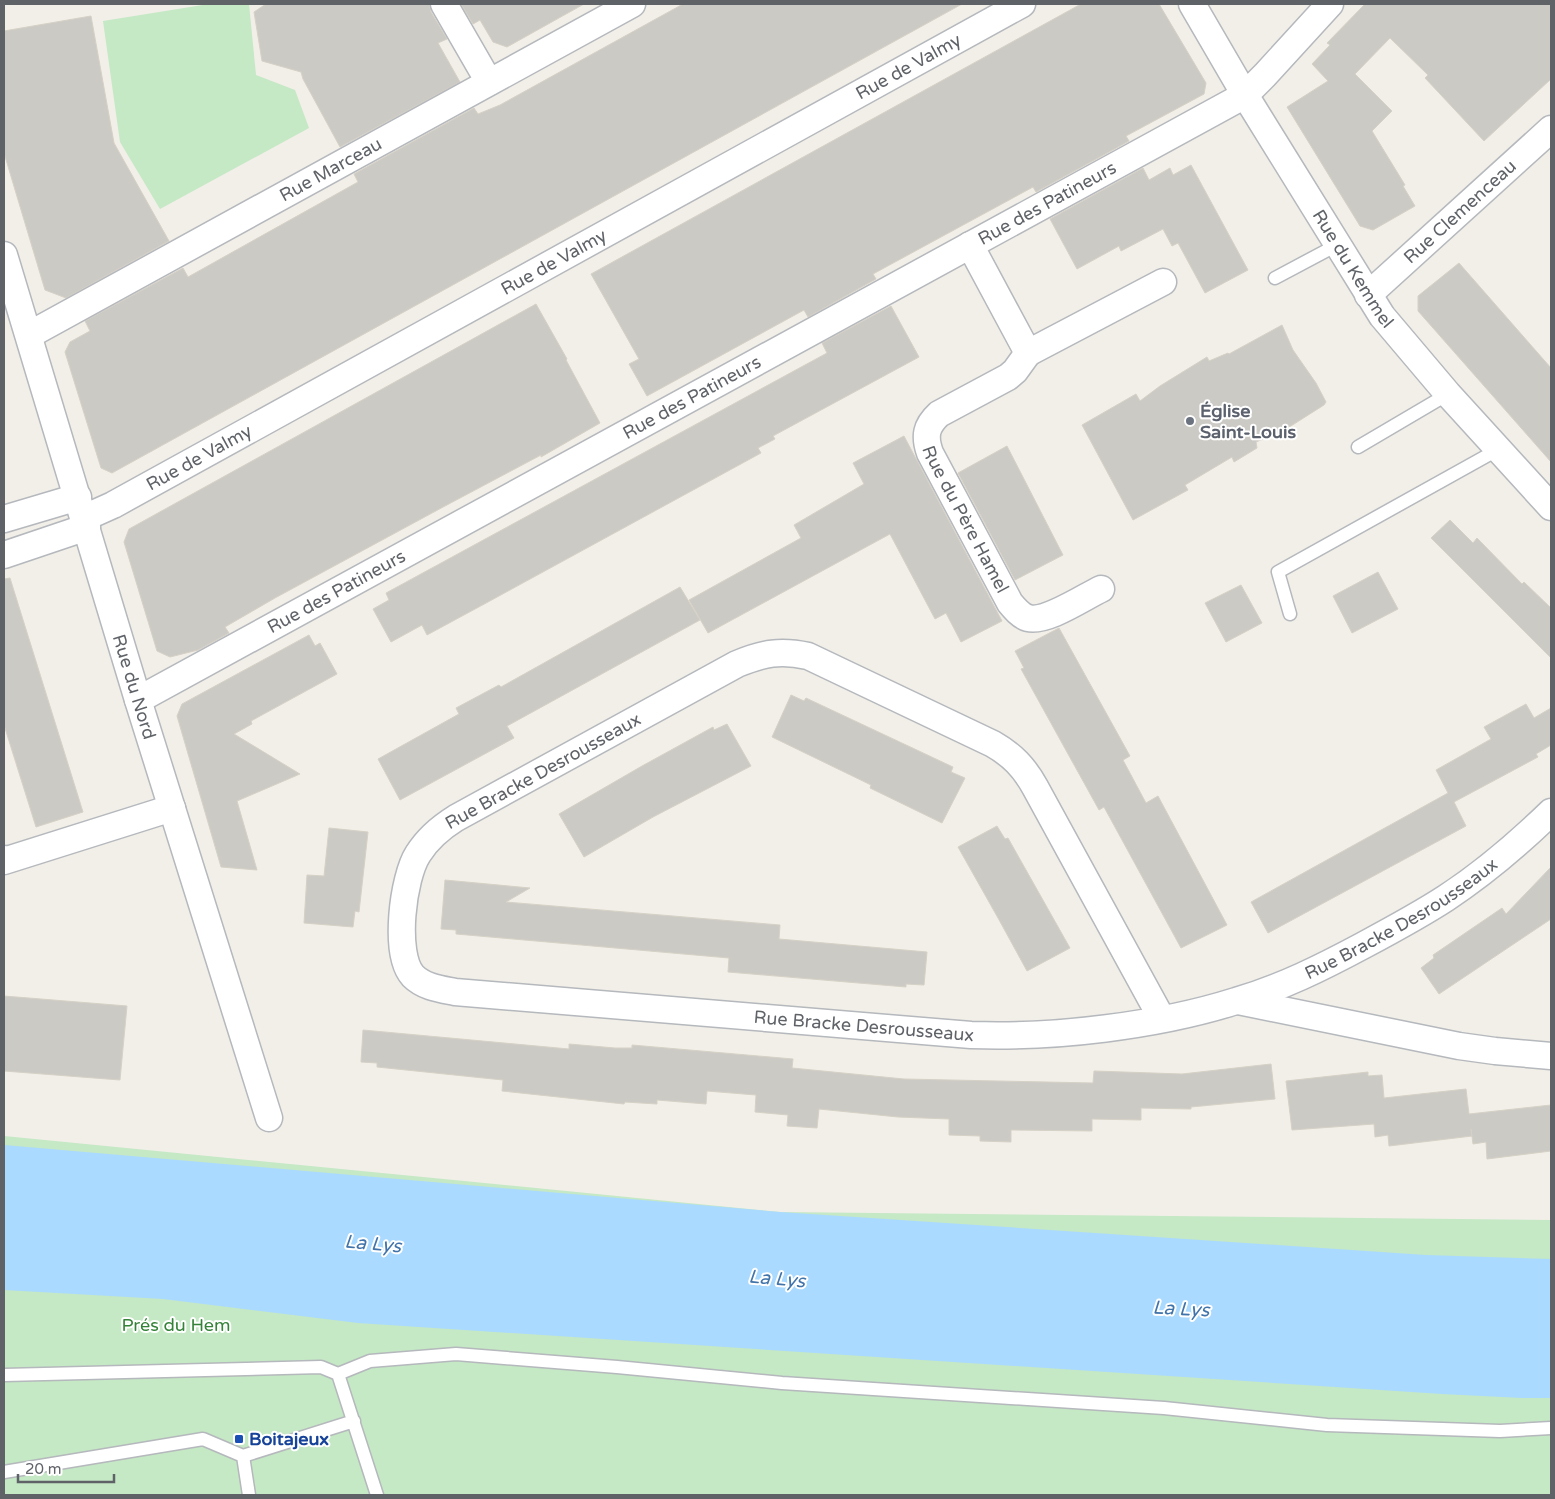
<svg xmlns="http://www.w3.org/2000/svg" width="1555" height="1499" font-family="'Varela Round',sans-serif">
  <rect width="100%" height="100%" fill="#f1efe8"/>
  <path fill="#c5e8c5" d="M209 4H249L256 75 295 90 309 128 160 209 120 142 103 21Z
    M4 1136 780 1212 1551 1220V1495H4Z"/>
  <path fill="#aadaff" d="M4 1145 780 1212 1426 1255 1551 1259V1398H1522L1442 1394 358 1323 163 1299 4 1290Z"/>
  <path fill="#cccac5" stroke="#d6d1c6" d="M266 4H429L431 12 447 39 438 43 460 82 340 147 303 79 301 72 262 61 254 12Z
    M461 4H584L507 47 493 42 480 20 473 24Z
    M683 4H962L112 473 101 468 65 352 70 342 90 331 85 321 183 268 188 277 358 182 354 174 474 108 478 114 500 105Z
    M1081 4H1159L1206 83 1204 94 1126 136 1129 141 1036 192 1033 187 873 274 876 279 808 317 804 310 647 396 629 364 639 359 591 274Z
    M1365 4H1551V79L1484 141 1425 78 1428 75 1390 38 1355 74 1392 111 1372 131 1405 185 1403 186 1415 206 1373 230 1360 226 1287 107 1328 81 1312 64 1330 45 1327 43Z
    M91 16 114 143 169 241 66 298 45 290 4 153V31Z
    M1191 165 1248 270 1205 293 1178 243 1172 246 1163 229 1121 251 1119 246 1077 269 1050 219 1143 168 1149 180 1170 168 1173 175Z
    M1459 263 1551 368V462L1418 311V296Z
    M536 304 567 359 566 360 600 423 541 457V455L445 506 275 598 225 627 229 633 198 650 170 657 157 651 124 542 129 529Z
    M891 306 919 357 773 436 775 439 758 448 761 453 488 602 427 635 422 625 391 642 373 609 389 600 386 593 827 353 822 343Z
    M1282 325 1293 350 1316 383 1326 402 1324 405 1283 431 1256 442 1257 448 1234 462 1232 457 1185 485 1188 490 1133 520 1082 425 1136 394 1140 401 1160 386 1207 357 1209 361 1228 353 1229 354Z
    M904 436 1002 621 961 642 946 613 935 619 890 534 708 633 689 600 801 538 794 525 864 484 853 463Z
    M1007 446 1063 555 1015 580 958 473Z
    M1450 520 1473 543 1477 538 1522 584 1524 582 1551 608V658L1431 538Z
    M1378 572 1398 609 1352 633 1333 596Z
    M10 578 83 812 36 827 4 725V579Z
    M1241 585 1262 623 1226 642 1205 603Z
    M680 587 700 620 507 726 514 738 400 800 378 759 459 714 456 708 499 685 501 687Z
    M1059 628 1130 756 1123 760 1146 803 1158 796 1227 925 1181 948 1104 807 1099 810 1021 669 1024 668 1015 651Z
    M309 635 315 646 320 643 337 674 251 721 252 724 234 734 300 774 237 801 257 870 221 867 177 716 182 704Z
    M791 695 804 701 806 698 953 767 951 772 965 778 942 823 870 788 871 785 772 737Z
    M1526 704 1534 718 1551 708V745L1536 754 1538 757 1454 802 1466 826 1268 933 1251 902 1448 793 1436 770 1491 739 1484 727Z
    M727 724 751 766 653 817 584 857 559 814 642 766 713 727 714 730Z
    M997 826 1005 839 1008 838 1070 948 1027 971 998 918 958 847Z
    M329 828 368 832 359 912 355 911 353 927 304 923 307 875 324 876Z
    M1551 867V919L1439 994 1421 968 1434 958 1433 955 1502 908 1506 914Z
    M445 880 530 888 506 902 780 925 779 939 927 952 924 985 906 984V987L728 972 729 958 456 934V930L441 929Z
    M4 996 127 1006 120 1080 4 1071Z
    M363 1030 569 1049V1044L615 1048H632V1045L793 1059 792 1068 904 1079 1093 1083 1094 1071 1182 1074 1271 1064 1275 1099 1191 1107V1109L1141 1108V1120L1092 1119V1131L1011 1130V1142L980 1141V1136L949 1135V1119L898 1117 819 1109 817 1128 787 1126 788 1115 755 1112 756 1095 707 1091 706 1104 657 1100V1104L625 1102 624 1104 502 1091 503 1080 377 1067V1063L361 1062Z
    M1368 1072V1076L1382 1075 1384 1098 1466 1089 1469 1114 1551 1105V1151L1487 1159 1486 1142 1473 1144 1471 1129 1472 1136 1389 1146 1388 1135 1375 1137 1374 1124 1292 1130 1286 1081Z"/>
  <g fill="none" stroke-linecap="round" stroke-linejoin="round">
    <g stroke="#b5b8bc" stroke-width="15">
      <path id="service" d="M1275 278 1337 245
        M1358 447 1448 394
        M1290 614 1278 572 1499 449
        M338 1374 370 1361 456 1354 617 1367 782 1383 1164 1408 1327 1425 1500 1431 1551 1428
        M4 1375 321 1367 338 1374 377 1495
        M243 1456 249 1495
        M4 1472 203 1439 243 1456 354 1421"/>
    </g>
    <g stroke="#b5b8bc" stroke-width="29">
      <g id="minor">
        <path d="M444 4 489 82"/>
        <path id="s1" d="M1192 4 1245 95 1382 316 1448 394 1551 507"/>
        <path d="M970 245 1028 353 1163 282"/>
        <path id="s2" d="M4 255 138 700 269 1118"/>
        <path id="s3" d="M1368 295 1551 129"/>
        <path id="s4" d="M29 335 632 4"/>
        <path id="s5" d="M1028 353 1015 371 1008 377 939 414C926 426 924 436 930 453L1010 603C1015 609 1021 616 1028 618 1046 623 1084 597 1101 589"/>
        <path id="s6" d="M84 518 113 505 1022 4"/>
        <path d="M4 519 78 497"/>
        <path d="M4 555 87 527"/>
        <path id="s7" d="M138 700 1245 95 1265 75 1330 4"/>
        <path d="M4 859V861L172 808"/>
        <path d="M1238 1001 1459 1046 1495 1051 1551 1056"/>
        <path id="s8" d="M1162 1019 1035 787C1024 767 1012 755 993 744L808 656C781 650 763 653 737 664L456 818C440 828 428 838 418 854 403 877 393 954 413 976 424 987 440 989 455 992L971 1035C1054 1038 1157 1026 1236 1001 1281 988 1323 967 1364 945 1392 930 1420 915 1446 898 1484 873 1519 843 1551 812"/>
      </g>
    </g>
    <use href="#service" stroke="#fff" stroke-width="12"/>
    <use href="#minor" stroke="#fff" stroke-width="26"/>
  </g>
  <circle fill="#6b7280" stroke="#fff" stroke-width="2" cx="1190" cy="421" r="5"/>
  <rect fill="#1a4fb4" stroke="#fff" stroke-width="2" x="234" y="1434" width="10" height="10" rx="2.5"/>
  <g text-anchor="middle" stroke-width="4" stroke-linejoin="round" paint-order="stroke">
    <g font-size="18" fill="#5f6368" stroke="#fff">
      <text dy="6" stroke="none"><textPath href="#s6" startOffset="940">Rue de Valmy</textPath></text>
      <text dy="6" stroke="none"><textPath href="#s4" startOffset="344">Rue Marceau</textPath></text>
      <text dy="6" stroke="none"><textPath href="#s7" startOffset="1036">Rue des Patineurs</textPath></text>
      <text dy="6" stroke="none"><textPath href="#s3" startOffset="124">Rue Clemenceau</textPath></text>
      <text dy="6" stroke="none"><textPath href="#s6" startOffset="535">Rue de Valmy</textPath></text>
      <text dy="6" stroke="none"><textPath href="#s1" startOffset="310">Rue du Kemmel</textPath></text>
      <text dy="6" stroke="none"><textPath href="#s7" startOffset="631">Rue des Patineurs</textPath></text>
      <text dy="6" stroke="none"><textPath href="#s6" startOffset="130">Rue de Valmy</textPath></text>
      <text dy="6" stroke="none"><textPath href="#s5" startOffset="228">Rue du Père Hamel</textPath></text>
      <text dy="6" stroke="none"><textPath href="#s7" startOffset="226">Rue des Patineurs</textPath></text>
      <text dy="6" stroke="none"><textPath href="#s2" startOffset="451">Rue du Nord</textPath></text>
      <text transform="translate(543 771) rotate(-29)" y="6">Rue Bracke Desrousseaux</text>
      <text dy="6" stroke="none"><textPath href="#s8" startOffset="2120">Rue Bracke Desrousseaux</textPath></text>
      <text dy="6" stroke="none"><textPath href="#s8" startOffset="1559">Rue Bracke Desrousseaux</textPath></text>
    </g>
    <g font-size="18" font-weight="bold" fill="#5b616d" stroke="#fff" text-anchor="start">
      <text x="1200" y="417">Église<tspan x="1200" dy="21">Saint-Louis</tspan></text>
    </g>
    <g font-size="18" fill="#348238" stroke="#fff">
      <text x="176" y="1331">Prés du Hem</text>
    </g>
    <g font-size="18" font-weight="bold" fill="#164399" stroke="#fff" text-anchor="start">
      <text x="249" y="1445">Boitajeux</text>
    </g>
    <g font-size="19" font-style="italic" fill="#4174aa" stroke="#fff">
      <text transform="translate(373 1243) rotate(5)" y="7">La Lys</text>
      <text transform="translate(777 1278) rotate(5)" y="7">La Lys</text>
      <text transform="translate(1181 1308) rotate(3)" y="7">La Lys</text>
    </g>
  </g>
  <rect width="1555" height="1499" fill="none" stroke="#5f6368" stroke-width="10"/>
  <path d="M18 1474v8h96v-8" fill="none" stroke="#5f6368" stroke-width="2.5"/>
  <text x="25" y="1474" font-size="15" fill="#5f6368" stroke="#ffffff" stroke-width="4" paint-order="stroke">20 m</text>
</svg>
